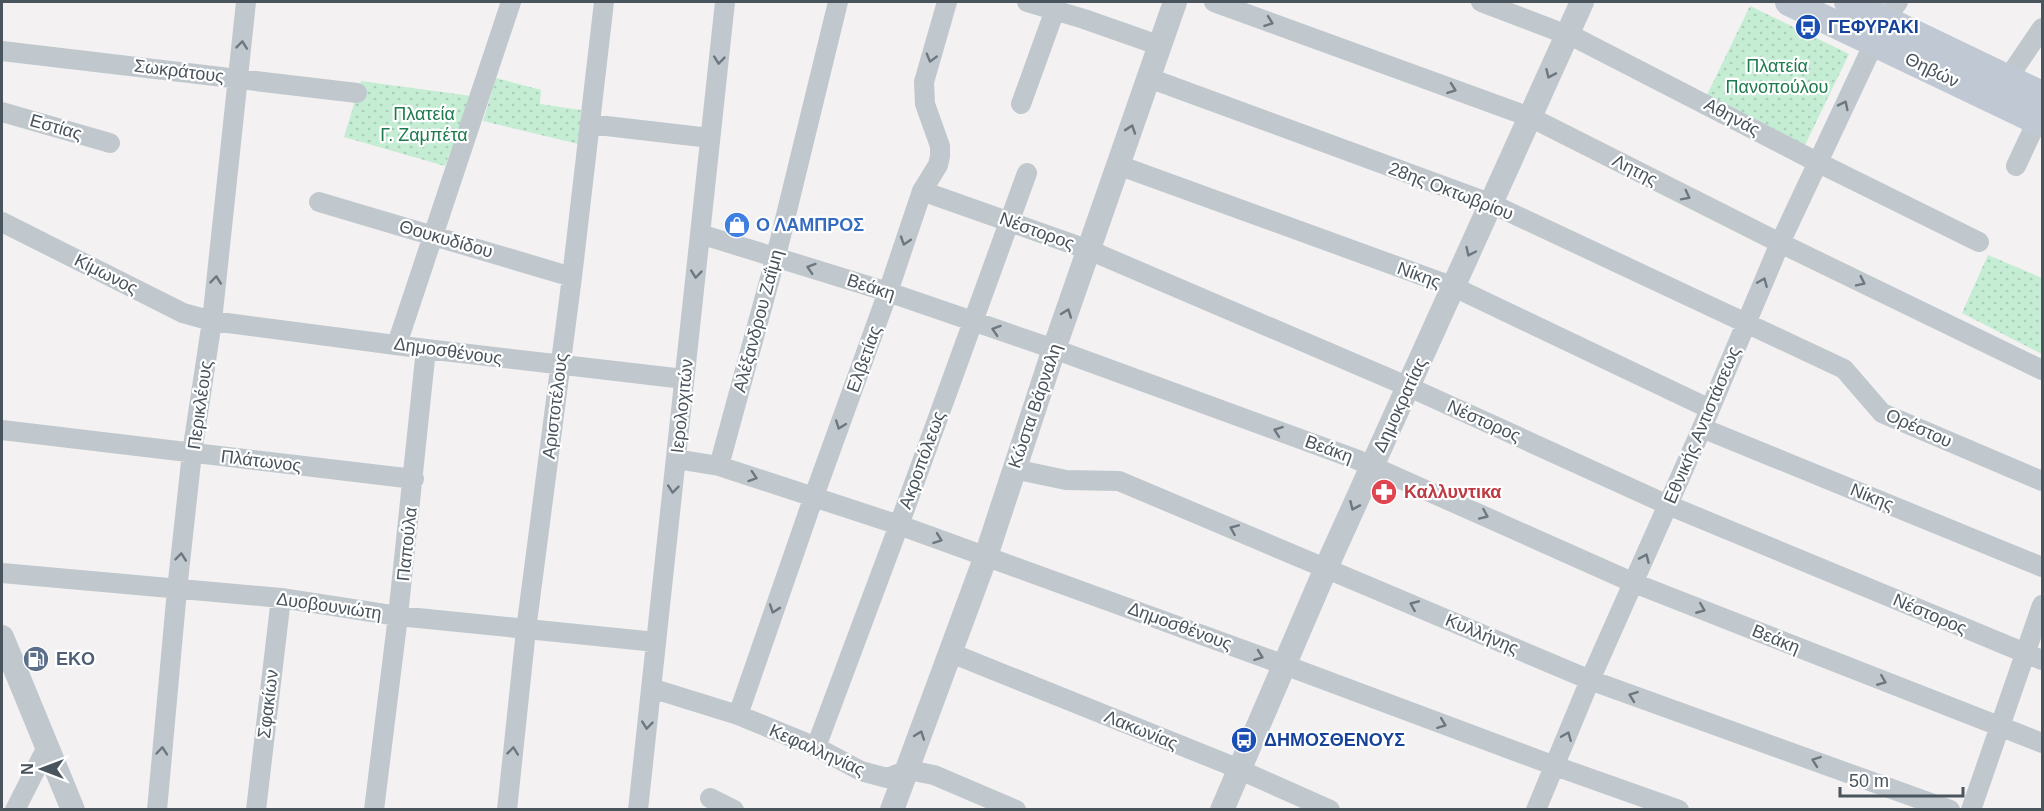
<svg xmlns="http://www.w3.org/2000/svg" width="2044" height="811" font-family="Helvetica,sans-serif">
  <defs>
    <pattern id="park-dots" width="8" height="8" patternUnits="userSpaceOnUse" patternTransform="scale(1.5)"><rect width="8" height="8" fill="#c4edd4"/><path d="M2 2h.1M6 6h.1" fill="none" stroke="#aacdb8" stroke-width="1.8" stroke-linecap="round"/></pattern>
  </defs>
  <rect width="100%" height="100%" fill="#f3f1f1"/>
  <path fill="url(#park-dots)" d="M1750 6 1849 54 1804 147 1705 99Z
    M496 78 541 90 540 104 581 110 578 144 483 121Z
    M361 81 471 96 445 166 344 137Z
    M1988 255 2042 278V354L1962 313Z"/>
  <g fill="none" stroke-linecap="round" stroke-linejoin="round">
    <path stroke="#c0c8ce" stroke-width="20" d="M1027 2 1084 19 1158 45
      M1214 2 1530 117 1780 243 2042 370
      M1481 2 1578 39 1817 162 1979 242
      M1885 19 1898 2
      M2 51 357 93
      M1149 78 1492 204 1844 369 1882 413 2042 481
      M2008 78 2042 28
      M1021 104 1055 10
      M2 112 110 143
      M589 124 710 138
      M1118 165 1454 287 1710 409
      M2016 166 2037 121
      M922 191 1089 250 1409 387 1668 505 2042 660
      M319 202 572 277
      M2 222 183 313 212 321 426 349 684 379
      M700 234 888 292 1054 349 1358 460 1634 583 2042 743
      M397 344 511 2
      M1702 428 2042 567
      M2 430 414 479
      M676 459 719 466 899 525 1271 660 1555 766 1679 810
      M719 466 776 256 838 2
      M1014 469 1066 480 1119 481 1590 680 1950 810
      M2 573 281 598 398 616 656 642
      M951 653 1227 764 1330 810
      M651 688 738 715 816 747 861 771 887 778 908 770 934 775 1016 810
      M738 715 814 496 888 292 922 191 938 165 940 156V146L925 104 924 82 947 2
      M816 747 899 525 1027 173
      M710 798 734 810
      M15 810 47 747
      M157 810 177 590 192 453 212 321 246 2
      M256 810 281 598
      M374 810 398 616 426 349
      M507 810 526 630 572 277 604 2
      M638 810 725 2
      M1536 810 1590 680 1702 428 1780 243 1874 43
      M1971 810 2042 605"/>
    <path stroke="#c0c8ce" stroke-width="24" d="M2 637 73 810
      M892 810 986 556 1054 349 1175 2
      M1222 810 1326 568 1582 2"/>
    <path stroke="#c0c9d3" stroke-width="28" d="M1789 2 2042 123
      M1848 2 2042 95"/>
  </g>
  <defs><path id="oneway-chevron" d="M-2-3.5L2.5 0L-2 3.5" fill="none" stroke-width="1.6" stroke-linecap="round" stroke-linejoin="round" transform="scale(1.5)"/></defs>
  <g stroke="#6d777f">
    <use href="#oneway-chevron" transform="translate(1269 22) rotate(20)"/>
    <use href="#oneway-chevron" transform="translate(242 45) rotate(-84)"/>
    <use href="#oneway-chevron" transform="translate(931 58) rotate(106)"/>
    <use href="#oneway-chevron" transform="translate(719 60) rotate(96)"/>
    <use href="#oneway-chevron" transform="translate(1550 74) rotate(114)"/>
    <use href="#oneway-chevron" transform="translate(1452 89) rotate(20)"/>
    <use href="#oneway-chevron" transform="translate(1844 105) rotate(-64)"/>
    <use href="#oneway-chevron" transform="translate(1131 129) rotate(-71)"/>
    <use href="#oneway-chevron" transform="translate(1686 196) rotate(27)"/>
    <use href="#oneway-chevron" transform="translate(905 241) rotate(108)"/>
    <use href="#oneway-chevron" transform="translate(1470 252) rotate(115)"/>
    <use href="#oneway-chevron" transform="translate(811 268) rotate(-162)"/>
    <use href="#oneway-chevron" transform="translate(696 274) rotate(96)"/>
    <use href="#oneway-chevron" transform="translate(216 280) rotate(-84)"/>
    <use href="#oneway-chevron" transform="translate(1763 282) rotate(-67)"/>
    <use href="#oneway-chevron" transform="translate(1861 282) rotate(26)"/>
    <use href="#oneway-chevron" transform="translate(1067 313) rotate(-70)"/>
    <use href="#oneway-chevron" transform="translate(996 330) rotate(-162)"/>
    <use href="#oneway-chevron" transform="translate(840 425) rotate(110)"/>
    <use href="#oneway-chevron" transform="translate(1278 431) rotate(-160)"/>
    <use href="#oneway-chevron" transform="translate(753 477) rotate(18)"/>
    <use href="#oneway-chevron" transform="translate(673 489) rotate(96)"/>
    <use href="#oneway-chevron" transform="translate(1354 506) rotate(114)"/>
    <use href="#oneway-chevron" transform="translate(1484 515) rotate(24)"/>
    <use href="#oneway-chevron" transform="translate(1234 529) rotate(-157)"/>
    <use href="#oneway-chevron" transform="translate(938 539) rotate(20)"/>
    <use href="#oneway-chevron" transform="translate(181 557) rotate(-84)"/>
    <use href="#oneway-chevron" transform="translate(1645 558) rotate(-66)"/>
    <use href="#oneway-chevron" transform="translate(1414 605) rotate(-157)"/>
    <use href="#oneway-chevron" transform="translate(774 609) rotate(109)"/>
    <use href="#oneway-chevron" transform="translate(1701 609) rotate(22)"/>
    <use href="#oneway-chevron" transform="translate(1259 656) rotate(20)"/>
    <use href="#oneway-chevron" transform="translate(1882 681) rotate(22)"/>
    <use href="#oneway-chevron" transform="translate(1633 696) rotate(-160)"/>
    <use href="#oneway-chevron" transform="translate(1442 724) rotate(21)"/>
    <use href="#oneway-chevron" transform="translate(647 725) rotate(96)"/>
    <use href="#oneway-chevron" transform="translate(920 735) rotate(-70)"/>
    <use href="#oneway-chevron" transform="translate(1567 736) rotate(-68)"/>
    <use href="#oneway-chevron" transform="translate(162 751) rotate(-85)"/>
    <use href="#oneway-chevron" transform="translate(513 751) rotate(-84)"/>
    <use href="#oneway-chevron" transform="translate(1816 761) rotate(-160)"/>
  </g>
  <defs>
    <g id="bus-disc" transform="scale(1.35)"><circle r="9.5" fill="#1a4fb4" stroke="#fff"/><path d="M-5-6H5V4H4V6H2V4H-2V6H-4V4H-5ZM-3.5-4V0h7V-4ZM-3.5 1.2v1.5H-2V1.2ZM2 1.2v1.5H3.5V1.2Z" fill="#fff"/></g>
    <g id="shop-disc" transform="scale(1.35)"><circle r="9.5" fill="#3f7fe0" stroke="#fff"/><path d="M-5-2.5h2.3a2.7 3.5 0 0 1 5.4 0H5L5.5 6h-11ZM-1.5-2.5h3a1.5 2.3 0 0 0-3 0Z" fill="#fff"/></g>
    <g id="pharmacy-disc" transform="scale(1.35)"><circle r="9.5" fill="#e0444e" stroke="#fff"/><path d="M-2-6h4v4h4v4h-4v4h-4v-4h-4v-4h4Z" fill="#fff"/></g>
    <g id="fuel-disc" transform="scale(1.35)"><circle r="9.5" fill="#5c6f8a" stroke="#fff"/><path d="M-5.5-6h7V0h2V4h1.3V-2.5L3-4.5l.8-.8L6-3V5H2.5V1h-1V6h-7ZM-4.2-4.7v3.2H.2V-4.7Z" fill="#fff"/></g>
  </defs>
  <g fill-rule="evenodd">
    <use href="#bus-disc" x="1808" y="27"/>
    <use href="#shop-disc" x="737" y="225"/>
    <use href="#pharmacy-disc" x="1384" y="492"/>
    <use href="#fuel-disc" x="36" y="659"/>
    <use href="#bus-disc" x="1244" y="740"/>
  </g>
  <g text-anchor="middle" stroke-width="4.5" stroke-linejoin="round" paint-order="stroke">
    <g font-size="18" font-weight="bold" fill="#164399" stroke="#fff" text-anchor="start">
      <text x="1828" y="33">ΓΕΦΥΡΑΚΙ</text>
      <text x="1264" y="746">ΔΗΜΟΣΘΕΝΟΥΣ</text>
    </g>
    <g font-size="18" fill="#1f7b4e" stroke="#fff">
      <text x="1777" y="72">Πλατεία<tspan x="1777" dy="21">Πανοπούλου</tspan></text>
      <text x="424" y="120">Πλατεία<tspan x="424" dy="21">Γ. Ζαμπέτα</tspan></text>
    </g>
    <g font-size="18" fill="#4a545d" stroke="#fff">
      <text transform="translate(1932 70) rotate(26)" y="6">Θηβών</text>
      <text transform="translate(179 71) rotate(7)" y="6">Σωκράτους</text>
      <text transform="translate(1732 117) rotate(28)" y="6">Αθηνάς</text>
      <text transform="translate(56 127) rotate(16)" y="6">Εστίας</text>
      <text transform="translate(1635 170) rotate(27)" y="6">Λητης</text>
      <text transform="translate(1451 191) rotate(21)" y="6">28ης Οκτωβρίου</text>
      <text transform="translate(1037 231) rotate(20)" y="6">Νέστορος</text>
      <text transform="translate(446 239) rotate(16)" y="6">Θουκυδίδου</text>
      <text transform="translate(106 274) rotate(27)" y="6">Κίμωνος</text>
      <text transform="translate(1419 275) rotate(20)" y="6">Νίκης</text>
      <text transform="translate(871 287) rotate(18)" y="6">Βεάκη</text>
      <text transform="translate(758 321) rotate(-75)" y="6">Αλέξανδρου Ζαΐμη</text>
      <text transform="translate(448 351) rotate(8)" y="6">Δημοσθένους</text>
      <text transform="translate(864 359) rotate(-70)" y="6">Ελβετίας</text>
      <text transform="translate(200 405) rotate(-82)" y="6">Περικλέους</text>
      <text transform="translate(1400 405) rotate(-65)" y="6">Δημοκρατίας</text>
      <text transform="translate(555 406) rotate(-83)" y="6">Αριστοτέλους</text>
      <text transform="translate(682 406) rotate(-84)" y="6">Ιερολοχιτών</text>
      <text transform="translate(1035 406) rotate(-71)" y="6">Κώστα Βάρναλη</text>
      <text transform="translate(1484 421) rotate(24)" y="6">Νέστορος</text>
      <text transform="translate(1702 425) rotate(-67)" y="6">Εθνικής Αντιστάσεως</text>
      <text transform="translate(1919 428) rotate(24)" y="6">Ορέστου</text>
      <text transform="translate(1329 449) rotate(20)" y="6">Βεάκη</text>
      <text transform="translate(922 460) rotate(-70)" y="6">Ακροπόλεως</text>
      <text transform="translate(261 461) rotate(7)" y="6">Πλάτωνος</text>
      <text transform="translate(1872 497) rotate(22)" y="6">Νίκης</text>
      <text transform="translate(407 544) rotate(-84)" y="6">Παπούλα</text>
      <text transform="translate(329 606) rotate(8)" y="6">Δυοβουνιώτη</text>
      <text transform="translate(1930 614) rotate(23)" y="6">Νέστορος</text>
      <text transform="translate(1180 626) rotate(20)" y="6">Δημοσθένους</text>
      <text transform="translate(1482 634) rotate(23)" y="6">Κυλλήνης</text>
      <text transform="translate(1776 639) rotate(22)" y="6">Βεάκη</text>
      <text transform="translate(268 704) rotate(-83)" y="6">Σφακίων</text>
      <text transform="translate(1141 730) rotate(22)" y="6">Λακωνίας</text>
      <text transform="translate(817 750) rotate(24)" y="6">Κεφαλληνίας</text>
    </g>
    <g font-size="18" font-weight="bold" fill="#366cbe" stroke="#fff" text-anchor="start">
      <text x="756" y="231">Ο ΛΑΜΠΡΟΣ</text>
    </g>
    <g font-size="18" font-weight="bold" fill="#be3a42" stroke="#fff" text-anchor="start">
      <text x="1404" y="498">Καλλυντικα</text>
    </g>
    <g font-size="18" font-weight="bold" fill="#4e5e75" stroke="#fff" text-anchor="start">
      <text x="56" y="665">EKO</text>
    </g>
  </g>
  <rect width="2044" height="811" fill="none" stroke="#4a545d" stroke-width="6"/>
  <g transform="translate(42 769) rotate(270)" stroke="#ffffff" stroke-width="4.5" paint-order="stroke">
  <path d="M0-4.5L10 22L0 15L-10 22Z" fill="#4a545d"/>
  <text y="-9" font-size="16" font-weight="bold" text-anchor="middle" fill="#4a545d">N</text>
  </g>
  <path d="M1840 787v9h123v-9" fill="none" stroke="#4a545d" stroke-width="3"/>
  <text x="1849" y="787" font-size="18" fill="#4a545d" stroke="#ffffff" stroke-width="4.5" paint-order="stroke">50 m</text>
</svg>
